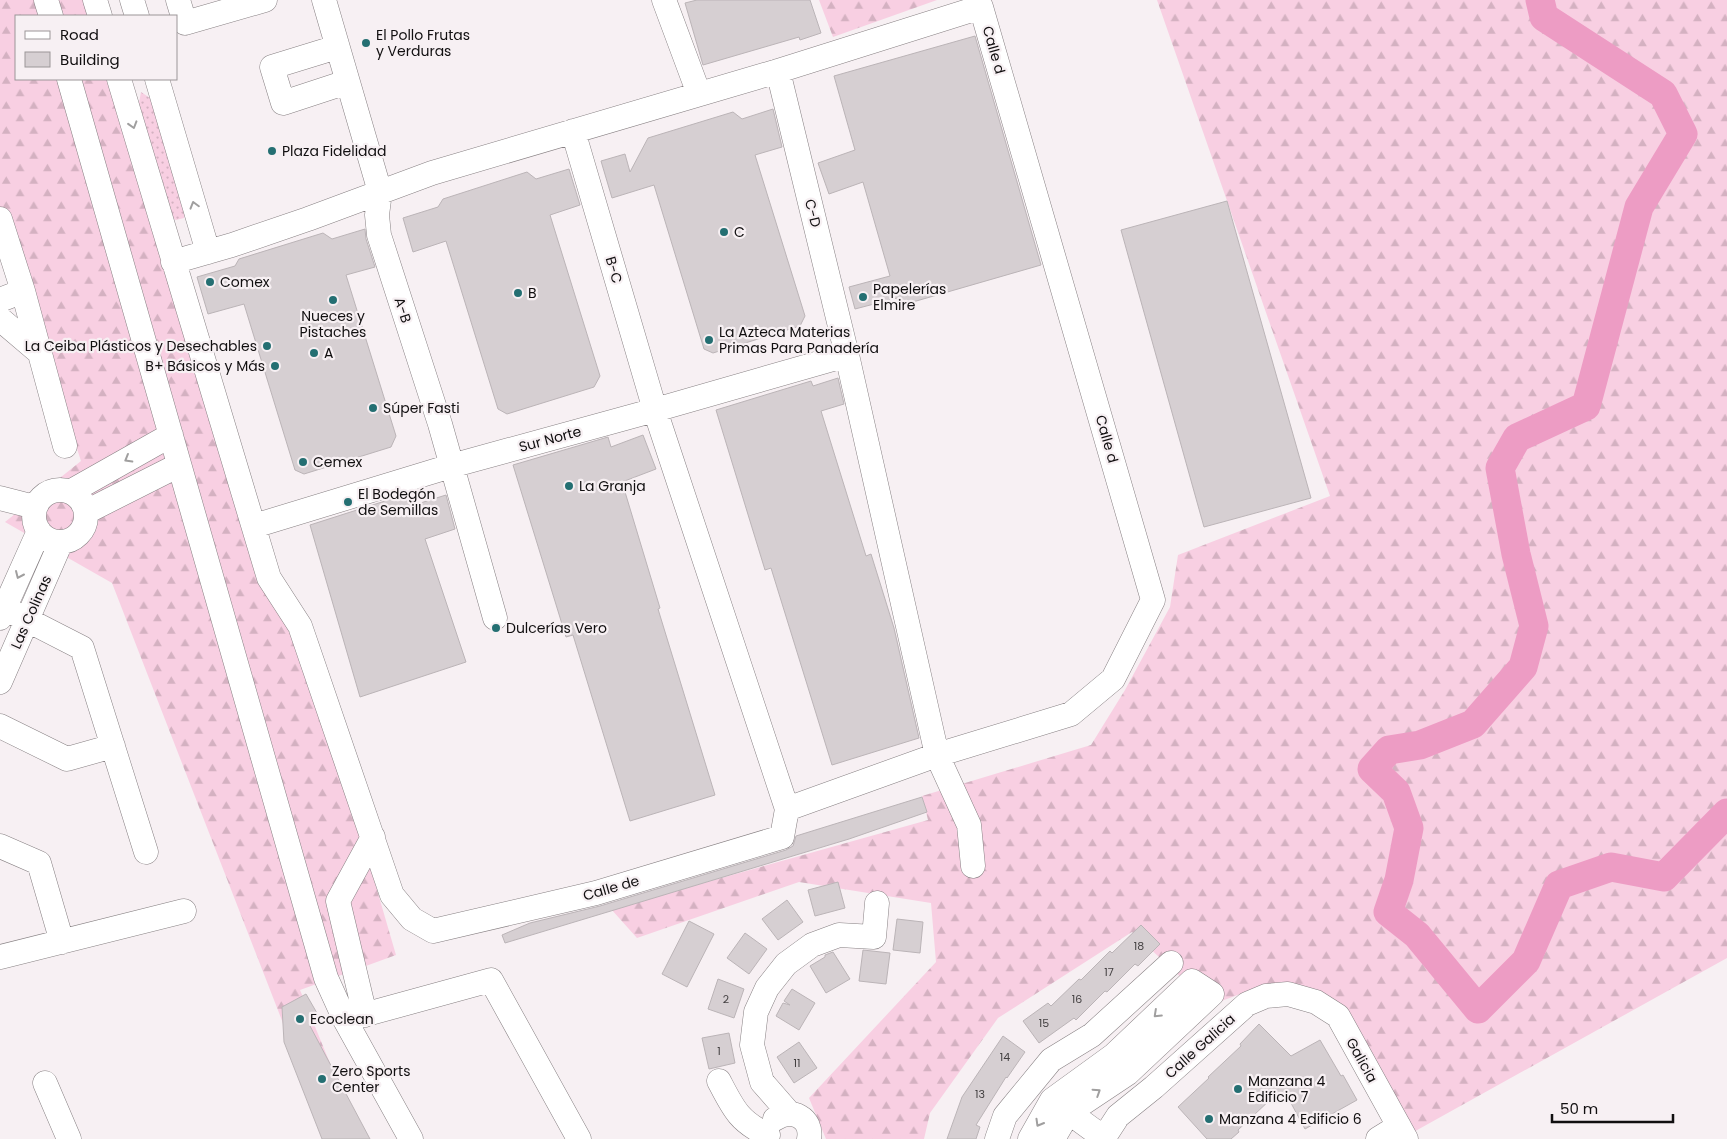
<svg xmlns="http://www.w3.org/2000/svg" width="1727" height="1139" font-family="Poppins,sans-serif">
  <defs>
    <pattern id="grass-dots" width="8" height="8" patternUnits="userSpaceOnUse" patternTransform="scale(1.25)"><rect width="8" height="8" fill="#f8cfe2"/><path d="M2 2h.1M6 6h.1" fill="none" stroke="#d4b1c1" stroke-width="1.8" stroke-linecap="round"/></pattern>
    <pattern id="forest-firs" width="22" height="20" patternUnits="userSpaceOnUse" patternTransform="scale(1.25)"><rect width="22" height="20" fill="#f8cfe2"/><path d="M5 1l3.5 6h-7zM16 11l3.5 6h-7z" fill="#d4b1c1"/></pattern>
  </defs>
  <rect width="100%" height="100%" fill="#f7f0f3"/>
  <path fill="url(#grass-dots)" d="M141 92 156 102 186 210 184 218 176 220 168 216 138 108Z"/>
  <path fill="url(#forest-firs)" d="M0 0H85L90 16H16V79H109L250 545 301 629 396 955 300 990 361 1139H328L112 583 5 522 81 461 0 211Z
    M819 0H937L833 37Z
    M1157 0H1727V958L1401 1139 1322 1007 1256 988 1211 1005 1132 932 998 1018 930 1113 924 1139H826L809 1098 936 962 931 903 799 882 637 938 611 909 928 820 922 796 1091 745 1125 690 1170 607 1178 555 1330 496Z"/>
  <g fill="none" stroke-linecap="round" stroke-linejoin="round">
    <path stroke="#ed9cc4" stroke-width="29" d="M1540 0 1544 17 1663 94 1683 134 1639 207 1586 406 1517 438 1500 468 1516 554 1534 626 1523 667 1473 724 1420 745 1389 750 1372 769 1396 792 1409 828 1399 880 1388 912 1417 935 1478 1009 1526 961 1559 885 1611 867 1664 877 1727 813"/>
  </g>
  <path fill="#d6cfd2" stroke="#bbb4b7" d="M697 0H810L821 33 800 40 799 37 703 65 685 3Z
    M975 36 1041 265 899 306 897 298 855 309 849 287 890 276 863 182 829 194 818 163 855 150 834 76Z
    M773 109 782 147 755 155 805 316 800 326 713 353 704 349 654 185 612 198 601 161 625 154 630 172 648 138 733 112 742 119Z
    M569 169 580 205 550 215 600 376 594 387 507 414 498 409 446 241 413 252 403 218 438 207 443 199 527 172 536 179Z
    M1227 201 1311 498 1204 527 1121 230Z
    M365 229 366 239 375 267 346 275 396 436 391 447 304 474 295 470 244 304 208 314 197 277 235 266 239 259 323 233 332 239Z
    M838 378 844 404 821 411 866 556 871 554 894 628 919 738 832 765 771 568 765 570 716 410 811 381 813 386Z
    M643 435 656 469 622 482 660 608 658 609 715 795 630 821 573 635 566 637 513 465 608 437 611 447Z
    M410 493 414 505 446 495 455 529 425 539 466 662 360 697 310 525Z
    M922 797 927 812 849 839 505 943 502 935 530 923 600 906 786 850 793 846 796 836Z
    M838 882 845 908 815 916 808 890Z
    M787 900 803 922 778 940 762 919Z
    M897 919 923 922 920 953 893 950Z
    M689 921 714 934 687 987 662 974Z
    M1141 925 1160 944 1138 966 1135 964 1107 992 1105 991 1076 1020 1074 1018 1039 1043 1023 1021 1048 1003 1051 1006 1079 979 1081 980 1110 951 1112 953Z
    M745 933 767 949 749 974 727 958Z
    M863 950 890 953 886 984 859 981Z
    M833 952 850 979 826 993 810 966 825 957V955Z
    M718 979 744 989 734 1018 708 1009Z
    M792 989 815 1003 799 1030 776 1016 783 1003 790 1005 784 1001Z
    M306 994 321 1020 310 1026 370 1139H322L284 1042 282 1007Z
    M1259 1024 1291 1056 1320 1040 1341 1076 1343 1075 1357 1100 1305 1129 1285 1092 1271 1099 1238 1130 1239 1132 1231 1139H1207L1178 1107 1209 1078 1208 1077 1241 1046 1240 1044Z
    M729 1033 735 1063 709 1069 702 1038Z
    M1003 1036 1025 1052 1007 1078 1006 1077 976 1125 980 1127 976 1139H947L962 1097Z
    M799 1042 817 1068 794 1083 777 1057Z"/>
  <g fill="none" stroke-linecap="round" stroke-linejoin="round">
    <g stroke="#878083" stroke-width="25">
      <path id="minor" d="M46 0 51 16
        M95 0 100 16
        M132 0 137 16
        M178 0 185 23 265 0
        M324 0 380 192 377 215 379 235 440 424 495 618
        M664 0 699 94
        M337 47 272 67 283 103 347 82
        M69 79 326 978 345 1020 411 1139
        M119 79 269 578 300 626 392 895 412 919 433 931 596 893 782 837 787 809 655 410 573 131
        M157 79 208 252
        M0 219 23 291 65 446
        M173 262 232 245 308 219 432 173 778 71 981 7 1153 600 1113 679 1071 714 937 755 847 355 778 71
        M0 300 23 291
        M0 319 40 353
        M34 516a26 26 0 1 1 52 0a26 26 0 1 1-52 0Z
        M70 492 171 435
        M0 498 35 507
        M86 512 179 465
        M254 526 451 466 655 410 847 355
        M0 606 82 648 146 852
        M0 618 39 531
        M0 682 61 542
        M0 726 67 759 113 746
        M787 809 937 755 969 825 973 866
        M0 846 39 863 62 942
        M0 957 184 911
        M365 1015 338 901 373 837
        M345 1020 491 980 579 1139
        M719 1081C733 1108 739 1122 768 1135
        M45 1083 69 1139
        M1056 1103 1104 1138
        M789 1113 762 1082 752 1045 756 1012 767 988 786 964 812 945 839 935 874 937 877 903
        M775 1119C791 1107 813 1118 809 1139
        M997 1139 1005 1116 1051 1060 1092 1035 1171 963
        M1030 1139 1052 1100 1114 1055 1192 981 1212 994 1128 1073 1068 1113 1053 1139
        M1103 1139 1118 1116 1154 1087 1247 1004 1266 996 1288 994 1316 1002 1338 1016 1406 1139
        M1378 1139 1399 1126"/>
    </g>
    <use href="#minor" stroke="#fff" stroke-width="24"/>
  </g>
  <defs><path id="oneway-chevron" d="M-2-3.5L2.5 0L-2 3.5" fill="none" stroke-width="1.6" stroke-linecap="round" stroke-linejoin="round" transform="scale(1.25)"/></defs>
  <g stroke="#a09f9f">
    <use href="#oneway-chevron" transform="translate(133 125) rotate(73)"/>
    <use href="#oneway-chevron" transform="translate(194 205) rotate(-106)"/>
    <use href="#oneway-chevron" transform="translate(128 459) rotate(150)"/>
    <use href="#oneway-chevron" transform="translate(19 575) rotate(114)"/>
    <use href="#oneway-chevron" transform="translate(1157 1014) rotate(137)"/>
    <use href="#oneway-chevron" transform="translate(1097 1092) rotate(-33)"/>
    <use href="#oneway-chevron" transform="translate(1039 1123) rotate(120)"/>
  </g>
  <g fill="#246f72" stroke="#f7f0f3" stroke-width="2">
    <circle cx="366" cy="43" r="5"/>
    <circle cx="272" cy="151" r="5"/>
    <circle cx="724" cy="232" r="5"/>
    <circle cx="210" cy="282" r="5"/>
    <circle cx="518" cy="293" r="5"/>
    <circle cx="863" cy="297" r="5"/>
    <circle cx="333" cy="300" r="5"/>
    <circle cx="709" cy="340" r="5"/>
    <circle cx="267" cy="346" r="5"/>
    <circle cx="314" cy="353" r="5"/>
    <circle cx="275" cy="366" r="5"/>
    <circle cx="373" cy="408" r="5"/>
    <circle cx="303" cy="462" r="5"/>
    <circle cx="569" cy="486" r="5"/>
    <circle cx="348" cy="502" r="5"/>
    <circle cx="496" cy="628" r="5"/>
    <circle cx="300" cy="1019" r="5"/>
    <circle cx="322" cy="1079" r="5"/>
    <circle cx="1238" cy="1089" r="5"/>
    <circle cx="1209" cy="1119" r="5"/>
  </g>
  <g text-anchor="middle" stroke-width="4.5" stroke-linejoin="round" paint-order="stroke">
    <g font-size="11" fill="#423f40">
      <text x="1139" y="950">18</text>
      <text x="1109" y="976">17</text>
      <text x="726" y="1003">2</text>
      <text x="1077" y="1003">16</text>
      <text x="1044" y="1027">15</text>
      <text x="719" y="1055">1</text>
      <text x="1005" y="1061">14</text>
      <text x="797" y="1067">11</text>
      <text x="980" y="1098">13</text>
    </g>
    <g font-size="14" fill="#110f10" stroke="#f7f0f3" text-anchor="start">
      <text x="376" y="40">El Pollo Frutas<tspan x="376" dy="16">y Verduras</tspan></text>
      <text x="282" y="156">Plaza Fidelidad</text>
      <text x="734" y="237">C</text>
      <text x="220" y="287">Comex</text>
      <text x="873" y="294">Papelerías<tspan x="873" dy="16">Elmire</tspan></text>
      <text x="528" y="298">B</text>
      <text x="333" y="321" text-anchor="middle">Nueces y<tspan x="333" dy="16">Pistaches</tspan></text>
      <text x="719" y="337">La Azteca Materias<tspan x="719" dy="16">Primas Para Panadería</tspan></text>
      <text x="257" y="351" text-anchor="end">La Ceiba Plásticos y Desechables</text>
      <text x="324" y="358">A</text>
      <text x="265" y="371" text-anchor="end">B+ Básicos y Más</text>
      <text x="383" y="413">Súper Fasti</text>
      <text x="313" y="467">Cemex</text>
      <text x="579" y="491">La Granja</text>
      <text x="358" y="499">El Bodegón<tspan x="358" dy="16">de Semillas</tspan></text>
      <text x="506" y="633">Dulcerías Vero</text>
      <text x="310" y="1024">Ecoclean</text>
      <text x="332" y="1076">Zero Sports<tspan x="332" dy="16">Center</tspan></text>
      <text x="1248" y="1086">Manzana 4<tspan x="1248" dy="16">Edificio 7</tspan></text>
      <text x="1219" y="1124">Manzana 4 Edificio 6</text>
    </g>
    <g font-size="14" fill="#110f10" stroke="#f7f0f3">
      <text transform="translate(994 50) rotate(74)" y="5">Calle d</text>
      <text transform="translate(813 213) rotate(76)" y="5">C-D</text>
      <text transform="translate(614 270) rotate(74)" y="5">B-C</text>
      <text transform="translate(403 310) rotate(72)" y="5">A-B</text>
      <text transform="translate(550 439) rotate(-15)" y="5">Sur Norte</text>
      <text transform="translate(1107 439) rotate(74)" y="5">Calle d</text>
      <text transform="translate(31 612) rotate(-66)" y="5">Las Colinas</text>
      <text transform="translate(611 888) rotate(-16)" y="5">Calle de</text>
      <text transform="translate(1200 1046) rotate(-42)" y="5">Calle Galicia</text>
      <text transform="translate(1362 1060) rotate(61)" y="5">Galicia</text>
    </g>
  </g>
  <rect x="15" y="15" width="162" height="65" fill="#f7f0f3" stroke="#9b9698"/>
  <rect x="25" y="31" width="25" height="8" fill="#ffffff" stroke="#9b9698"/>
  <text x="60" y="40" font-size="15" fill="#110f10">Road</text>
  <rect x="25" y="52" width="25" height="15" fill="#d6cfd2" stroke="#9b9698"/>
  <text x="60" y="65" font-size="15" fill="#110f10">Building</text>
  <path d="M1552 1114v8h121v-8" fill="none" stroke="#110f10" stroke-width="2.5"/>
  <text x="1560" y="1114" font-size="15" fill="#110f10" stroke="#f7f0f3" stroke-width="4" paint-order="stroke">50 m</text>
</svg>
